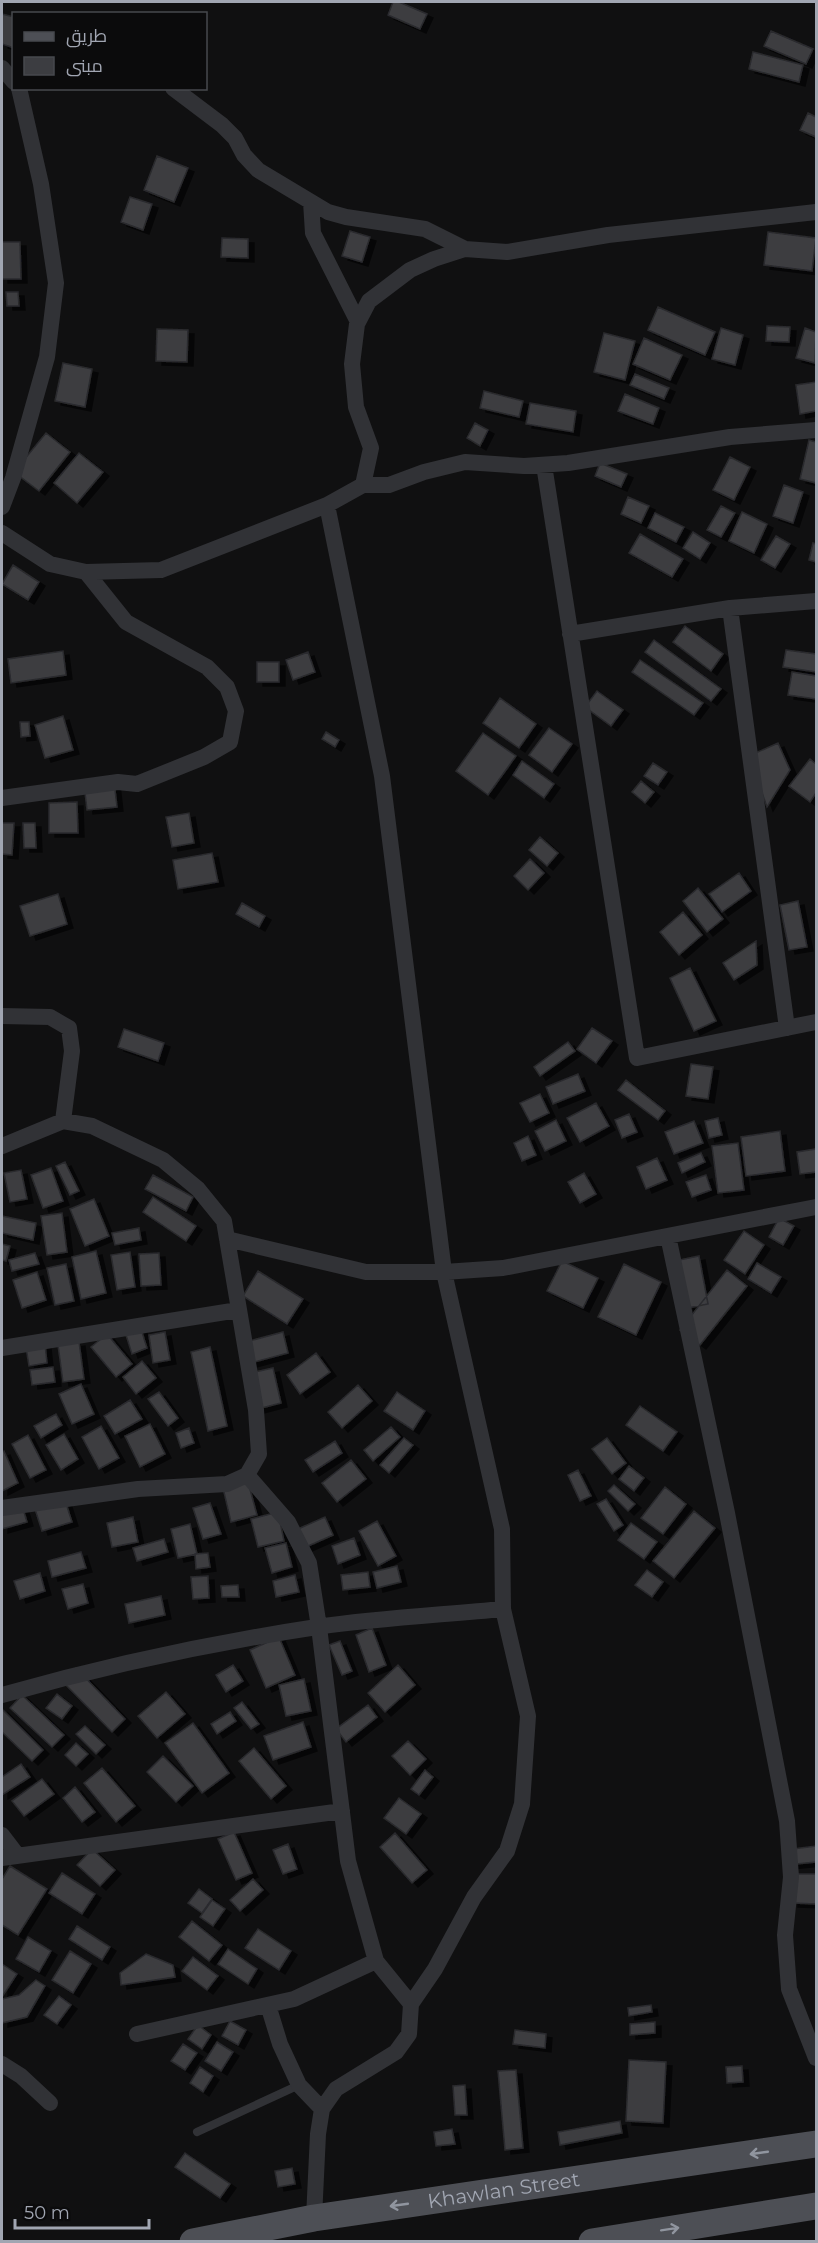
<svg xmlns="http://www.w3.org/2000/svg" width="818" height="2243" font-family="Montserrat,Cairo,sans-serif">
  <defs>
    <filter id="shadow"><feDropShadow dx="6" dy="4" stdDeviation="0" flood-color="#0009"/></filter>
  </defs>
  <rect width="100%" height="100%" fill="#101011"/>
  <path fill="#3c3d41" stroke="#2a2a2d" stroke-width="1.5" filter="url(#shadow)" d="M393 2H399L427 14 420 29 388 15Z
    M2 14 14 17V48L2 44Z
    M771 31 813 49 806 64 764 46Z
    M753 52 803 65 799 82 749 69Z
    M808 113 816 117V137L800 130Z
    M157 156 188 168 174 202 144 190Z
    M130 197 152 204 143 230 121 222Z
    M350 231 370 237 362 262 342 256Z
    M768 232 816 238 812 271 764 265Z
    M222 238 248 239V258L221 257Z
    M2 242H20L21 279H2Z
    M6 292H18L19 306H7Z
    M658 307 715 332 705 355 648 330Z
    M767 326 790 327 789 342 766 341Z
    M721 328 743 335 735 365 712 359Z
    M805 328 816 332 815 363 796 358Z
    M157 329 188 330 187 362 156 361Z
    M604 333 635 341 625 380 594 372Z
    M644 338 682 355 670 380 633 364Z
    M63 363 92 369 85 407 55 401Z
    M635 374 669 388 664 399 630 385Z
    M816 382V411L800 414 796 385Z
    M484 391 523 401 519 417 480 408Z
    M625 394 659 408 653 424 618 411Z
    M530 403 576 411 573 432 526 424Z
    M475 423 488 430 480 446 467 438Z
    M46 433 70 452 39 491 14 472Z
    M809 440 816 442V483L800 479Z
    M79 453 103 472 77 503 54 483Z
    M730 457 750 467 734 500 713 490Z
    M600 463 627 474 621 487 595 476Z
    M784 485 803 492 793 523 773 516Z
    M628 497 649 506 641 523 621 514Z
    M721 506 735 513 721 537 707 530Z
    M742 512 767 524 754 553 729 541Z
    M655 513 684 527 676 542 648 528Z
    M693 532 710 543 700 559 683 548Z
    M640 534 683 559 672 577 629 553Z
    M776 536 790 544 775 568 761 560Z
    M813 543 816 544V562L809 560Z
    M13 565 39 582 28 600 2 584Z
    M685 626 723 654 711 671 673 642Z
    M654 640 721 689 711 701 645 652Z
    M786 650 816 654V672L783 667Z
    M63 651 66 675 11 683 8 659Z
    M308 652 315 672 293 680 286 660Z
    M640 660 703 703 694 715 632 672Z
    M257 662H279V682H257Z
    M792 672 816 676V699L788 695Z
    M597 691 623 710 611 726 585 707Z
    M500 698 536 724 519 748 483 723Z
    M63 716 73 750 45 758 35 725Z
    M20 722H29L30 736 21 737Z
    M549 728 572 744 552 772 529 755Z
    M326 732 339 740 335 747 322 739Z
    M483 733 516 756 488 795 456 771Z
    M778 743 790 770 767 807 749 756Z
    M810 759 816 764V793L810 802 789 786Z
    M522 761 554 784 544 798 513 775Z
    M653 763 667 772 658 785 644 776Z
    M114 781 117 807 87 810 84 784Z
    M641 781 654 792 645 803 632 792Z
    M77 802 78 833H49V803Z
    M189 813 194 843 172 847 166 817Z
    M2 823H14L12 855 2 854Z
    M23 823H35L36 848H24Z
    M540 837 558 853 547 866 529 850Z
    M212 853 218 882 178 889 173 860Z
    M530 859 544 873 528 890 514 876Z
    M739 873 751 891 722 912 709 894Z
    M698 888 723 919 707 932 683 901Z
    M58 894 67 924 30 936 20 906Z
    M798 901 807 947 789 950 780 905Z
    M242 903 265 916 259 927 236 914Z
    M683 912 702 935 679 955 660 932Z
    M756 941 757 965 734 980 723 963Z
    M690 968 716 1021 694 1031 670 978Z
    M592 1028 612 1041 596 1063 577 1049Z
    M124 1029 164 1043 158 1061 118 1047Z
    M568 1042 575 1051 540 1076 534 1067Z
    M691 1064 713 1067 708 1099 686 1096Z
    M578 1074 585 1091 553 1104 546 1087Z
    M626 1080 665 1111 658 1120 618 1090Z
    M540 1094 549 1113 530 1122 520 1103Z
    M596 1103 609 1126 580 1142 567 1118Z
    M629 1114 637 1132 622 1138 615 1120Z
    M718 1118 722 1135 709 1138 705 1121Z
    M556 1120 566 1141 545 1151 535 1131Z
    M694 1121 703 1143 674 1154 665 1132Z
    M780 1131 785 1171 746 1176 741 1137Z
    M528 1136 536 1155 522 1161 514 1143Z
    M738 1143 744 1190 718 1193 712 1146Z
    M816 1149V1172L800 1174 797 1152Z
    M701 1153 705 1162 682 1173 678 1163Z
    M657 1158 667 1180 646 1189 637 1167Z
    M65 1162 79 1191 70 1195 56 1166Z
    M51 1168 63 1201 43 1208 31 1175Z
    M21 1170 27 1199 10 1202 4 1173Z
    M584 1173 596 1194 580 1203 568 1182Z
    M153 1175 193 1197 186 1211 145 1189Z
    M706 1175 711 1190 692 1197 686 1182Z
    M153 1197 196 1226 186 1241 143 1212Z
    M94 1199 109 1236 85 1246 70 1209Z
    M62 1213 67 1252 47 1255 41 1216Z
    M2 1216 36 1223 33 1240 2 1233Z
    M779 1218 794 1226 783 1245 769 1237Z
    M139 1228 141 1240 115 1245 112 1233Z
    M744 1231 764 1245 745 1274 724 1260Z
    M2 1244 10 1246 6 1261 2 1260Z
    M96 1251 106 1293 81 1299 72 1257Z
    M130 1252 135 1287 117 1290 111 1255Z
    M35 1253 39 1264 12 1271 9 1260Z
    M159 1253 161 1285 141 1286 139 1254Z
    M699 1256 708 1304 688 1308 679 1260Z
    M562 1261 598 1278 583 1308 547 1291Z
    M757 1263 781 1277 771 1293 748 1279Z
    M66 1264 74 1301 55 1305 47 1268Z
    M624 1264 661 1282 636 1335 598 1317Z
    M727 1270 747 1286 700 1345 680 1330Z
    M258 1271 303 1299 287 1324 243 1296Z
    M37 1272 46 1300 22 1308 13 1280Z
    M141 1329 147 1348 132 1354 126 1335Z
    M165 1332 170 1360 153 1363 149 1335Z
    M283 1332 288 1353 243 1365 238 1344Z
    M107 1334 132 1364 116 1377 91 1347Z
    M79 1342 84 1379 63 1382 58 1345Z
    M45 1344 47 1363 29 1366 26 1347Z
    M210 1347 227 1426 208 1431 191 1352Z
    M316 1353 330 1372 300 1394 287 1375Z
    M142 1361 156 1378 136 1394 123 1377Z
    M53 1367 55 1382 32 1385 30 1370Z
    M273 1368 281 1403 254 1410 246 1374Z
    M81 1384 94 1414 72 1424 59 1394Z
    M358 1385 372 1401 342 1428 328 1412Z
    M159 1392 178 1418 168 1426 148 1399Z
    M397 1392 425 1411 413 1430 384 1411Z
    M130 1400 142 1419 115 1434 104 1416Z
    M640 1406 677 1432 663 1451 626 1425Z
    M56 1414 62 1425 41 1438 34 1426Z
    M150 1424 165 1454 140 1467 125 1436Z
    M101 1426 119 1458 99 1469 82 1437Z
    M391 1427 400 1437 373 1461 364 1450Z
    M189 1428 194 1443 181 1448 176 1433Z
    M64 1434 78 1459 61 1470 46 1445Z
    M28 1435 46 1470 30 1478 12 1444Z
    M404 1438 413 1445 389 1473 380 1465Z
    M607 1438 626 1463 612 1474 592 1449Z
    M335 1441 342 1453 313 1472 305 1460Z
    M4 1451 18 1483 2 1491V1452Z
    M351 1460 366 1479 337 1502 322 1483Z
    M629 1466 644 1478 634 1491 619 1479Z
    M578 1470 591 1496 580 1501 568 1475Z
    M248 1482 257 1515 231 1522 223 1488Z
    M614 1485 635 1504 628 1511 608 1491Z
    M665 1487 686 1504 663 1534 641 1518Z
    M64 1497 72 1522 42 1531 34 1506Z
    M606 1499 623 1525 614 1531 597 1504Z
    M21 1502 27 1522 2 1529V1507Z
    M210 1503 221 1534 203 1539 193 1508Z
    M694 1511 715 1528 674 1578 653 1561Z
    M278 1512 284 1541 258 1547 251 1519Z
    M133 1517 138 1542 112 1547 107 1523Z
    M325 1517 333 1535 306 1547 298 1529Z
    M377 1521 396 1556 378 1566 359 1531Z
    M631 1523 657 1542 644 1559 618 1540Z
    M190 1524 197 1554 178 1558 171 1529Z
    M354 1538 360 1555 338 1564 332 1546Z
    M164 1539 168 1552 137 1561 133 1548Z
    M286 1543 292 1567 272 1573 265 1548Z
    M81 1552 86 1568 52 1577 48 1561Z
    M208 1553 210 1567 196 1569 195 1554Z
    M397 1566 401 1582 377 1588 373 1572Z
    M647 1570 663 1582 652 1597 635 1585Z
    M368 1572 370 1587 343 1590 341 1575Z
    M40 1573 45 1591 20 1599 14 1581Z
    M295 1575 299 1592 276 1597 273 1581Z
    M208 1576 209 1598 193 1599 191 1577Z
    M83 1584 88 1603 68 1609 62 1589Z
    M238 1585 239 1597H222L221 1586Z
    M161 1596 165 1615 129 1623 125 1604Z
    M372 1628 386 1665 369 1672 356 1635Z
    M279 1637 295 1675 266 1688 250 1650Z
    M340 1641 352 1671 342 1675 329 1645Z
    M233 1665 243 1681 226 1692 216 1675Z
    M398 1665 415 1685 385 1712 368 1693Z
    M76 1668 125 1719 112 1732 62 1681Z
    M304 1679 311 1711 286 1716 279 1685Z
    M166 1692 185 1714 157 1738 138 1716Z
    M57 1694 72 1706 62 1719 46 1708Z
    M22 1695 64 1735 52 1747 10 1708Z
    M242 1702 259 1724 251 1729 234 1708Z
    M368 1705 377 1717 346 1742 336 1729Z
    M2 1709 43 1750 32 1761 2 1732Z
    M230 1712 236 1721 217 1734 211 1724Z
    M303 1722 311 1747 273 1760 264 1736Z
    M193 1723 229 1773 202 1793 165 1743Z
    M85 1726 105 1745 96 1754 76 1734Z
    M408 1741 426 1759 410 1775 392 1756Z
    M76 1743 88 1754 76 1766 65 1755Z
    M254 1748 286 1786 271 1799 239 1761Z
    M163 1756 193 1786 176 1802 147 1772Z
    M21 1764 30 1777 2 1795V1777Z
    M102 1768 135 1806 116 1822 84 1783Z
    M425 1770 433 1777 419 1795 411 1789Z
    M42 1779 54 1794 24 1816 12 1801Z
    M75 1787 95 1812 82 1822 63 1798Z
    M399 1798 421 1814 406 1834 384 1818Z
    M234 1832 252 1873 236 1880 218 1839Z
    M395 1833 427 1870 412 1883 380 1847Z
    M288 1844 297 1869 283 1874 273 1850Z
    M816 1846V1862L786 1865 785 1850Z
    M92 1849 115 1870 100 1886 77 1865Z
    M10 1866 47 1889 18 1935 2 1925V1879Z
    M62 1873 95 1894 82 1914 49 1893Z
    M793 1874H816V1904L792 1903Z
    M253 1879 263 1890 240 1911 230 1900Z
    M199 1889 212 1899 202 1913 188 1903Z
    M212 1900 225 1909 213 1926 200 1917Z
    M192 1921 222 1945 209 1961 179 1937Z
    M77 1926 110 1947 102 1960 69 1939Z
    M258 1929 291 1951 279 1970 245 1948Z
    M28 1937 51 1951 39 1972 16 1959Z
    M228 1949 257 1969 248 1984 218 1964Z
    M70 1951 91 1964 73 1993 52 1980Z
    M146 1954 173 1965 175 1977 121 1985 120 1973Z
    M193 1957 218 1976 207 1990 182 1971Z
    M2 1964 17 1974 2 1997Z
    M36 1980 45 1986 27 2017 2 2023V1999L19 1995Z
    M59 1996 71 2005 57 2024 44 2015Z
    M651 2005 652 2012 629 2016 628 2008Z
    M230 2021 246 2030 238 2045 222 2036Z
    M655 2022V2033L630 2035V2024Z
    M198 2025 211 2035 202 2049 188 2039Z
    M515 2030 546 2034 545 2048 513 2044Z
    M217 2042 233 2052 221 2071 205 2061Z
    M183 2044 197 2053 185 2070 171 2061Z
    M629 2060 666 2062 663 2123 626 2121Z
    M742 2066 743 2082 727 2083 726 2067Z
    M200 2067 213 2076 203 2092 190 2083Z
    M516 2070 523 2148 505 2150 498 2071Z
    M465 2085 467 2115H455L453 2086Z
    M620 2121 622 2133 560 2145 558 2132Z
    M452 2129 455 2144 436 2146 434 2132Z
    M185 2153 230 2184 220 2198 175 2167Z
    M292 2168 295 2184 278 2187 275 2171Z"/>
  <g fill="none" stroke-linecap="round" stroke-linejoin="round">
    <path stroke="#313236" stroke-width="8" d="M197 2132 299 2085"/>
    <path stroke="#313236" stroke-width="16" d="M2 68 14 82
      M173 88 222 125 235 138 244 155 258 170 328 212 346 217 425 229 465 249
      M311 202 313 233 358 322
      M816 212 608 235 507 252 465 249 434 259 410 270 369 301 357 324 352 364 356 407 371 448 363 485H389L424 472 465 462 524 466 568 463 730 437 816 430
      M544 465 637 1058 816 1022
      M327 505 382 776 444 1272 502 1529 503 1609 528 1716 522 1804 507 1851 474 1897 435 1969 411 2004
      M2 507 13 478 47 357 56 283 41 184 19 88
      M2 533 50 564 86 572 161 570 327 505 363 485
      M570 634 730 608
      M2 798 118 782 137 784 204 757 230 742 236 711 227 687 207 667 126 622 86 572
      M2 1016 50 1017 69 1028 72 1051 63 1121
      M787 1028 730 608 816 601
      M2 1146 63 1121 92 1126 163 1160 198 1189 224 1221 256 1410 259 1454 247 1475 227 1484 138 1489 2 1508
      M668 1236 727 1513 787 1821 791 1877 785 1935 789 1989 816 2058
      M227 1239 366 1272H444L503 1268 816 1207
      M2 1348 238 1310
      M247 1475 288 1522 309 1563 319 1627 348 1861 376 1961 411 2004 409 2034 396 2052 336 2089 322 2109 318 2134 314 2218
      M2 1695C105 1666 211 1643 317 1627 379 1618 441 1615 503 1609
      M2 1835 18 1856
      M2 1858 342 1811
      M268 2005 280 2044 299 2085 322 2109
      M137 2034 294 1999 376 1961
      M2 2064 21 2076 50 2103"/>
    <g stroke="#4d4f55" stroke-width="27">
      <path id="s1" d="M193 2242 314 2218 816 2144"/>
      <path d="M592 2242 816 2206"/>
    </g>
  </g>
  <defs><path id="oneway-shaft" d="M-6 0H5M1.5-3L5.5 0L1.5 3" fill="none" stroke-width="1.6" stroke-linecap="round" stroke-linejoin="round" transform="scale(1.5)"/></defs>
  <g stroke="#90959f">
    <use href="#oneway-shaft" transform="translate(759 2153) rotate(172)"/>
    <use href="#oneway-shaft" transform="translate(399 2205) rotate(172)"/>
    <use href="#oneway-shaft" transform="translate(670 2229) rotate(-9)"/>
  </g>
  <g text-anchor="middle" stroke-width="4.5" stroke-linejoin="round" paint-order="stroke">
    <g font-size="20" fill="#a1a6b2" stroke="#0b0b0c">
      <text dy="7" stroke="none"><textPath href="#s1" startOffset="315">Khawlan Street</textPath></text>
    </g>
  </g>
  <rect width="818" height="2243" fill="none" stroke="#a1a6b2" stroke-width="6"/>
  <rect x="12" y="12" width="195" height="78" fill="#0b0b0c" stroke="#47494e" stroke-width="1.5"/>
  <rect x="24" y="32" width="30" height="9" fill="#4d4f55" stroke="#47494e" stroke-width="1.5"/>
  <text x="66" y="42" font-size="18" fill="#a1a6b2">طريق</text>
  <rect x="24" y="57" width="30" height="18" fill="#3c3d41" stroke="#47494e" stroke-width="1.5"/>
  <text x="66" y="72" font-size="18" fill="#a1a6b2">مبنى</text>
  <path d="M15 2219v9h134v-9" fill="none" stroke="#a1a6b2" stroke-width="3"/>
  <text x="24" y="2219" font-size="18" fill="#a1a6b2" stroke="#0b0b0c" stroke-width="4.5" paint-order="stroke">50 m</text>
</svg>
